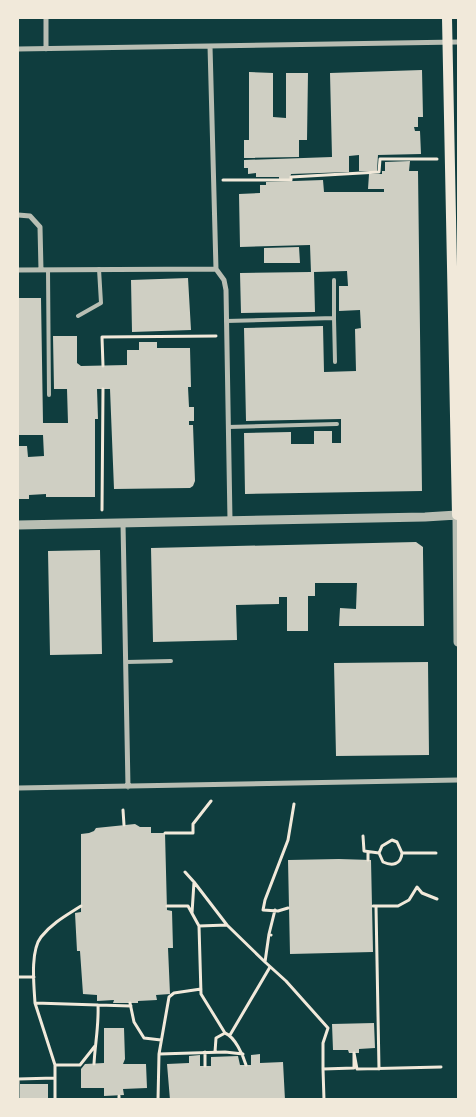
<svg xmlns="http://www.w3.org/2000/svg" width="476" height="1117" font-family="Arial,sans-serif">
  <rect width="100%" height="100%" fill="#0f3d3e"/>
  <path fill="#cfcfc3" d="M422 70 423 117H418V127H414L415 131H420L421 154 378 155 377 171H359V155L349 156V172L291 174 290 179H279V177H256V173L248 174V168H244V160L332 157 330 73Z
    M249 72 273 73V117L286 118V73H308L307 140H299V157L244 158V140H249Z
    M410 161 409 171H418L422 491 245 494 244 433 291 432V444H314V431H332V443H341V419L246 421 244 328 323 326 324 372 356 371 355 329 361 328 360 310 339 311V286H348L347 271 314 272 315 312 241 313 240 273 311 272 310 245 240 247 239 194 260 193V185H266V182L323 180 324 192H384V189H368L369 174H382V171H385V162Z
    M299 247 300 263H264V248Z
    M188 278 191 330 132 332 131 280Z
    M18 298H41L43 423H68L67 389H54L53 336H77V363L81 366 127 365V350H139V342H157V348H190L191 387H188L189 407H194V421H189V425H193L195 481 193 486 190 488 114 489 110 389H97L98 419H95V497H46V494L29 495V499H18V446H27L28 457 44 456 43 435H18Z
    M416 542 423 547V553L424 626H339L340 608 356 609 357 583H315V596H308V631H287V597H279V604L236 605 237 640 153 642 151 548Z
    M100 550 102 654 50 655 48 551Z
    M428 662 429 755 336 756 334 663Z
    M135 824 140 827H151V833H165L167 910 172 911 173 948H168L170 994 156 995 157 1000 138 1001V1003H113L114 1000 97 1001V995L83 994 80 951H77L75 913 81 912V834L89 833 94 831 96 828Z
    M339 859 371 860 373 952 290 954 288 860Z
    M374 1023 375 1048 359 1049V1053H349L348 1050H333L332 1024Z
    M104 1028H124L125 1059 123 1064H146L147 1088 123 1089 124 1095 104 1096V1088H81V1069L85 1064 104 1063Z
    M260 1054V1063L283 1062 285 1100H170L167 1064 189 1063V1056L200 1055V1066H211V1057L238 1056 240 1065H251V1055Z
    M20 1084H48V1100H20Z"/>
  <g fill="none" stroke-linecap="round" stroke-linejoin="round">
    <path stroke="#f1e9da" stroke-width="3" d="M223 180H291V177L379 172 380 159H437
      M103 366 102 337 216 336
      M102 510 103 389
      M123 810 124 825
      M165 833H193V824L211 801
      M363 836 364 851 379 853
      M402 853 397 842 392 840 382 846 379 853 383 862C392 866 401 865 402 853H436
      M368 860V852
      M185 872 194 882
      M167 906H188L199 926
      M373 906H398L409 900 417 887 422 893 437 899
      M376 906 379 1069
      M288 908 278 911 263 910 265 900 288 840 294 804
      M192 913 194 882 227 925
      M269 934 265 962 286 981 328 1028 323 1043V1069L354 1068V1053L357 1069 441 1067
      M271 935 269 934 275 910
      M18 977H34
      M35 1003C34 986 30 951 41 937 52 923 67 915 81 906
      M130 1003 134 1022 144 1038 161 1040
      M225 1033 201 994 199 926 227 925 265 962
      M230 1035 270 967
      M95 1046 80 1065H55L35 1003 98 1005
      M205 1052V1066
      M215 1052 216 1038 225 1033C235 1037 243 1055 246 1065
      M159 1054 169 997 174 993 201 989
      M94 1064C95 1044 99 1025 98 1005L131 1006
      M55 1065V1100
      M323 1069 324 1100
      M119 1096V1100
      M18 1100V1079L55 1078
      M158 1100 159 1054 225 1052 243 1054"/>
    <path stroke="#b8beb3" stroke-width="4" d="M48 270 49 395
      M334 280V318
      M78 316 101 303 99 269
      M226 321 334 318 335 362
      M228 427 337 424
      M126 662 171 661"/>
    <path stroke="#b8beb3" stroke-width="5" d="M210 46 216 269 224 280 226 290 230 520
      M18 49 458 42
      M46 49V18
      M18 215 30 216 40 227 41 270
      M18 270 216 269
      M123 523 128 787
      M18 788 458 780"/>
    <path stroke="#b8beb3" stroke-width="9" d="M18 525 425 517 457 515 458 642"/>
    <path stroke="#f1e9da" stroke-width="10" d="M447 18 457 515 458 514"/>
  </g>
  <rect width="476" height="1117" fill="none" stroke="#f1e9da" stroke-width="38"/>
</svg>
